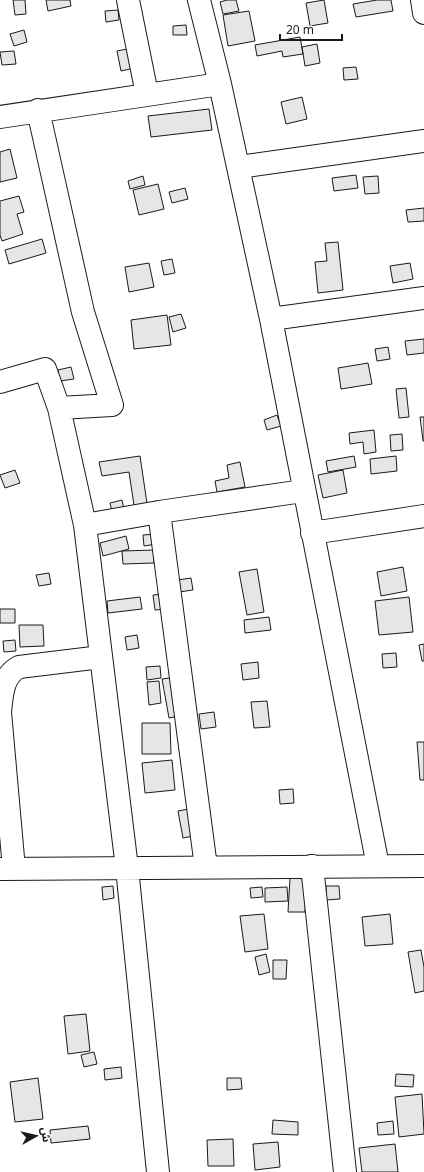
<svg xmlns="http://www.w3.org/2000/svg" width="424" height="1172" font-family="Georgia,'Noto Sans Arabic',serif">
  <rect width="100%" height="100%" fill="#fff"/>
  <path fill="#e6e6e6" stroke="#1a1a1a" d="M13 0H25L26 14 15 15Z
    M46 0H70L71 6 48 11Z
    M227 0H236L239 11 223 14 220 2Z
    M324 0 328 23 310 26 306 3Z
    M377 0H391L393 11 356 17 353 4Z
    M118 10 119 20 106 22 105 11Z
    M249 11 255 41 228 46 223 15Z
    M186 25 187 35H173V26Z
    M24 30 27 42 14 46 10 34Z
    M300 37 303 54 283 57 282 51 257 56 255 45Z
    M317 44 320 63 305 66 302 47Z
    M132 48 135 68 121 71 117 51Z
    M14 51 16 64 2 65 0 52Z
    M356 67 358 79 344 80 343 68Z
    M302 97 307 119 286 124 281 102Z
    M209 109 212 130 151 137 148 116Z
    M10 149 17 178 0 182V152Z
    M356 175 358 188 334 191 332 178Z
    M143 176 145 185 130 189 128 181Z
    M378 176 379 193 365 194 363 177Z
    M158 184 164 209 139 215 133 190Z
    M185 188 188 199 172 203 169 192Z
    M19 196 24 212 17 214 23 234 2 241 0 235V201Z
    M424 208V221L408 222 406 210Z
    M42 239 46 253 9 264 5 250Z
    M338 242 343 290 318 293 315 262 327 261 325 243Z
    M172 259 175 273 164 275 161 261Z
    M149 263 154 287 129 292 125 267Z
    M410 263 413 279 393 283 390 266Z
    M181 314 186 328 173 332 169 317Z
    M167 315 171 345 134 349 131 320Z
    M424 339V353L407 355 405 341Z
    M388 347 390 359 377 361 375 349Z
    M368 363 372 384 341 389 338 368Z
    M71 367 74 379 60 381 58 370Z
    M406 388 409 417 399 418 396 389Z
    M277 415 281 426 267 430 264 420Z
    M420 417H424V441H423Z
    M374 430 376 452 364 454 363 442 350 444 349 433Z
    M402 434 403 450 391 451 390 435Z
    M140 456 148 510 135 512 129 472 102 476 99 462Z
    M354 456 356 467 328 472 326 461Z
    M396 456 397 471 371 474 370 459Z
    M240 462 245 487 217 492 215 481 229 478 227 465Z
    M15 470 20 483 5 488 0 475Z
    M343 470 347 493 323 498 318 475Z
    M122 500 125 514 113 516 110 503Z
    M156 534 157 544 144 546 143 535Z
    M126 536 129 549 103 556 100 543Z
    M154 550V563L123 564 122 551Z
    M403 567 407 591 381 596 377 572Z
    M257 569 264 612 247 615 239 572Z
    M49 573 51 584 39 586 36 575Z
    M191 578 193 590 179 592 177 580Z
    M165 594 166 609 155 610 153 595Z
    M140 597 142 609 108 613 107 601Z
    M409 597 413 632 379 635 375 601Z
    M0 609H15V623H0Z
    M269 617 271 630 245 633 244 620Z
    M19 625H43L44 646 20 647Z
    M137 635 139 648 127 650 125 637Z
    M15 640 16 651 4 652 3 641Z
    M424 644V661H422L419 645Z
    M396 653 397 667 383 668 382 654Z
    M258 662 259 678 243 680 241 664Z
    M160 666 161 678 147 680 146 667Z
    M177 677 184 715 169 718 162 679Z
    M159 681 161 703 149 705 147 682Z
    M267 701 270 727 254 728 251 702Z
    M214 712 216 727 201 729 199 714Z
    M142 723H170L171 754H142Z
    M417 742H424V780H420Z
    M172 760 175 790 145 793 142 763Z
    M293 789 294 803 280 804 279 790Z
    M194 808 198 835 183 838 178 811Z
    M290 878 307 879 305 912H288Z
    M113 886 114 898 103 900 102 887Z
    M326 886H339L340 899 326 900Z
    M262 887 263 897 251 898 250 888Z
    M287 887 288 901 265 902V888Z
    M264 914 268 949 245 952 240 916Z
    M390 914 393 944 365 946 362 917Z
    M421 950 424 967V991L415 993 408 952Z
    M266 954 270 972 259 975 255 957Z
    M273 960H287L286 979H273Z
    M86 1014 90 1051 68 1054 64 1016Z
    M94 1052 97 1064 84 1067 81 1055Z
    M121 1067 122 1078 105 1080 104 1069Z
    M396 1074 414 1075 413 1087 395 1086Z
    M38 1078 43 1119 15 1122 10 1082Z
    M227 1078H241L242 1089 227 1090Z
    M422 1094 424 1134 399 1137 395 1097Z
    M273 1120 298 1122V1135L272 1134Z
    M393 1121 394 1134 378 1135 377 1123Z
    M88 1126 90 1139 51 1143 50 1130Z
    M233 1139 234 1166H208L207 1140Z
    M278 1142 280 1167 255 1170 253 1144Z
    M395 1144 398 1172H362L359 1148Z"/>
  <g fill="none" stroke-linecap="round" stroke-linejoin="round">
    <g stroke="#1a1a1a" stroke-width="24">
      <path id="minor" d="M128 0 147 94
        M199 0 220 84 271 319 378 866
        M422 0 424 13
        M38 110 83 312 112 405 59 408 85 525 127 868 158 1172
        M0 117 220 84
        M239 167 424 141
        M271 319 424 298
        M0 382 45 369 59 408
        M159 512 206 867
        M85 525 159 512 303 491
        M312 533 424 516
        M312 866 345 1172
        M0 869 424 866
        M14 869 0 712C2 695 2 676 19 667L101 657"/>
    </g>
    <use href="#minor" stroke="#fff" stroke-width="22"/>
  </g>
  <g transform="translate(36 1136) rotate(82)" stroke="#ffffff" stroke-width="3" paint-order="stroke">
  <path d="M0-3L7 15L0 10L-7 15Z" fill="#1a1a1a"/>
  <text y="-6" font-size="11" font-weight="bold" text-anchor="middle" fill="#1a1a1a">ش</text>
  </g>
  <path d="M280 34v6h62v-6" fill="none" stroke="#1a1a1a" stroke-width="2"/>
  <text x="286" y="34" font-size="12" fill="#1a1a1a" stroke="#ffffff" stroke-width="3" paint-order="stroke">20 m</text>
</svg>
